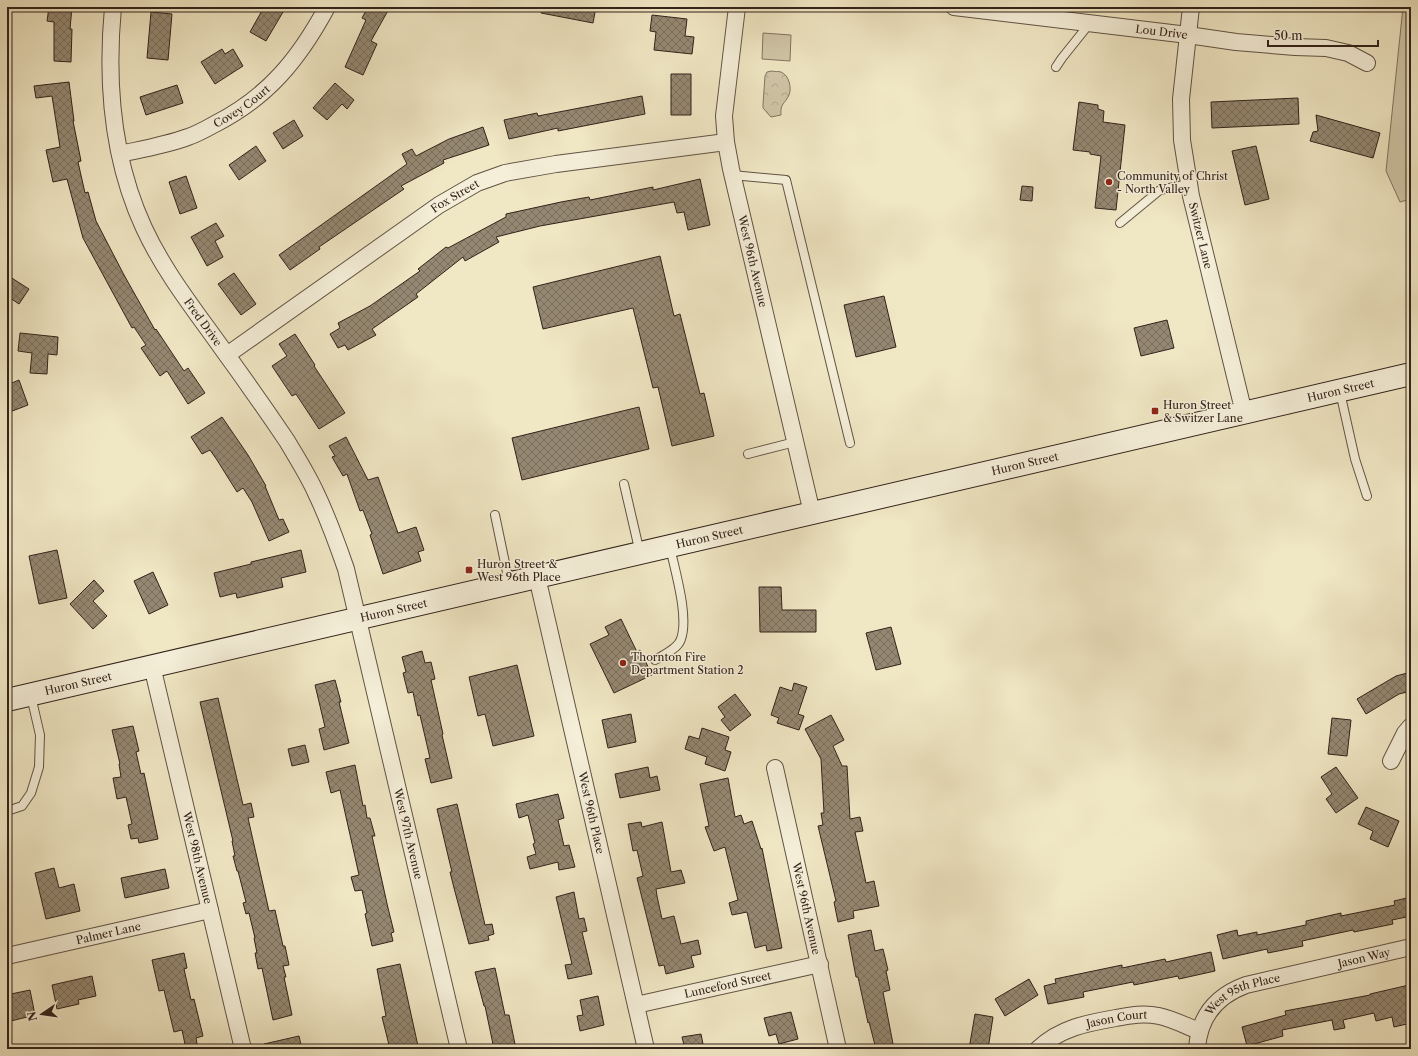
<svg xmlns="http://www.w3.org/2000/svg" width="1418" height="1056" font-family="'Libre Caslon Text',serif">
  <defs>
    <pattern id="park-crowns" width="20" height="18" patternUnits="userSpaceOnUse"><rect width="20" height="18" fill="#d0c6a7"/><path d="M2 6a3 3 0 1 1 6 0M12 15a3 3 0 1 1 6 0" fill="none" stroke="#b3aa8f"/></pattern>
    <pattern id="building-cross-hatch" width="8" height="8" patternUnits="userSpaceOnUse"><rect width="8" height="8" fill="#958872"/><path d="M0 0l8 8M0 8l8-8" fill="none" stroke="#7a6f5d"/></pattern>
  </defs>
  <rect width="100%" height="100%" fill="#f0e7c4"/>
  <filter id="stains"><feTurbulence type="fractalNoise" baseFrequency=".005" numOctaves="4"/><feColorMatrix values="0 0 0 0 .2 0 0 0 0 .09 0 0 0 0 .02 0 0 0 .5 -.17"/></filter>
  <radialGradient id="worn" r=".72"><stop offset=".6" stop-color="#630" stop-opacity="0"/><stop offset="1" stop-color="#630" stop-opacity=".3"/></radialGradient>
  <path fill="#d0c6a7" stroke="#827460" d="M1403 7H1411V199L1400 202 1386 171Z
    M763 33 791 35 790 61 762 59Z"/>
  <path fill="url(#park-crowns)" stroke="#827460" d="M772 71C775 72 778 71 781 72 789 75 792 88 789 95 785 104 780 103 781 115L771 117 763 108V104L765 76 767 72Z"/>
  <path fill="url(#building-cross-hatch)" stroke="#33221a" d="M49 7H72L70 29H72L71 62 54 61V22L47 21Z
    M264 7H274L283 12 266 41 250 32Z
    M368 7H390L371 41 377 44 363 75 345 67 366 20 362 18Z
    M542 7H596L593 23 541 13Z
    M151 12 172 14 168 60 147 58Z
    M652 15 687 19 685 36 694 37 692 54 654 50 656 32 650 31Z
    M222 49 225 54 233 49 243 66 215 84 201 62Z
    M671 74H691V115H671Z
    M69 82 74 121H73L81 161 78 162 85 193 88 192 96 221 124 275 155 330 156 329 184 371 188 368 205 393 188 404 167 371 160 376 141 348 146 345 134 327 132 328 83 238 67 179 53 182 46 150 60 147 52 96 36 98 34 86Z
    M335 83 354 100 347 109 342 104 327 120 313 108Z
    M177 85 183 103 146 115 140 97Z
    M642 96 645 114 558 131V128L509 139 504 120 537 113 538 116Z
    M1298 98 1299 124 1212 128 1211 102Z
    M1079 102 1098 105V109L1104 111 1103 122 1125 125 1116 210 1095 208 1101 156 1090 154V152L1073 150Z
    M1316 115 1380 133 1373 158 1310 141 1313 132 1318 131Z
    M294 120 303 136 283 149 273 133Z
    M483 127 489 145 443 160 444 163 401 186 404 189 319 247 320 249 290 270 279 255 407 164 402 154 412 149 416 156 449 139Z
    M256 146 266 161 239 180 229 165Z
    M1256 146 1269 199 1245 205 1232 151Z
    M186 176 197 208 180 214 169 182Z
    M700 179 710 225 688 230 684 212 677 213 674 202 540 226 496 237 499 242 465 261 463 257 416 294 418 297 372 329 376 335 348 350 345 345 338 348 330 334 340 328 338 323 370 306 420 271 418 269 446 247 448 248 506 217V214L561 202 589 197 590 200 653 187V190Z
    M1022 186 1033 187 1032 201 1020 200Z
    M216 223 224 236 215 241 223 257 207 266 191 237Z
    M660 256 674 316 680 314 700 394 704 393 714 436 672 446 658 387 653 388 633 308 543 329 533 287Z
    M234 273 256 304 241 315 218 284Z
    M7 275 29 289 19 304 7 296Z
    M884 296 896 347 856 357 844 305Z
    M1167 320 1174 348 1141 356 1134 328Z
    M20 333 58 337 57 355 48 354 47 374 30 373 32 353 18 351Z
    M295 334 315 365 314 366 345 413 319 429 296 394 292 396 272 366 287 356 279 344Z
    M19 380 28 405 7 413V385Z
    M639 407 649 449 522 480 512 438Z
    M222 417 248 455 266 486H265L279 520 283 519 289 532 269 541 252 502 243 488 237 492 217 460 210 450 202 454 191 437Z
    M346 437 368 480 378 477 398 533 416 527 424 550 418 552 421 561 383 574 370 535 372 534 363 510 360 511 347 474 343 476 332 457 335 456 329 446Z
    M57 550 67 598 39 604 29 556Z
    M301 550 306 572 281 578 283 587 237 598 236 593 220 597 214 573 251 564V562Z
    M153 572 168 605 149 614 134 581Z
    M94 580 104 591 93 601 107 616 93 629 70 604Z
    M759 587H781L782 610H816V632H760Z
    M621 619 637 652 640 650 652 675 614 693 590 644 609 635 605 627Z
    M891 627 901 664 876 670 866 633Z
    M422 651 425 663 431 662 435 679 431 680 443 734 442 735 452 778 431 783 425 759 430 758 420 715 418 716 413 692 408 693 403 673 406 672 402 657Z
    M517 665 534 736 493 746 485 714 478 716 469 677Z
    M1411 672V691L1399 694 1366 714 1357 699 1396 676Z
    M335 680 341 702H339L349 743 324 750 319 729 325 727 315 685Z
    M794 683 807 687 798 714 804 716 799 730 777 723 779 718 771 715 780 687 792 691Z
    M735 694 751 715 730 731 721 720 725 717 718 707Z
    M218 698 243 805 251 803 254 817 248 818 269 911 275 910 283 946H285L289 965 283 966 286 977H284L292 1015 273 1020 262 968 258 969 255 953H257L254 938H255L249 913 246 914 243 903 246 902 238 871H237L233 856H235L232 841H233L200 702Z
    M631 714 636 742 608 748 602 720Z
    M831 715 844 740 833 746 842 766H847L850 819 860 817 863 831 855 832 866 883 874 881 879 906 853 911 854 918 838 922 834 902 836 901 818 826 823 825 821 813H824L821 759 805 729Z
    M1332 718 1351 720 1347 756 1328 754Z
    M133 726 139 751 136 752 141 774 144 773 158 839 139 843 138 838 131 839 128 825 132 824 126 797 117 799 113 778 121 777 119 764H120L112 730Z
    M702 728 729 737 725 750 731 752 725 771 705 764 707 757 685 749 689 736 699 739Z
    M305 745 309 762 292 766 288 749Z
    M355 765 363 806 365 805 367 818H370L375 836H372L388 908 394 932 391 933 393 941 372 946 365 914 367 913 362 890 355 891 351 877 359 875 340 790 331 793 326 772Z
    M648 767 650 778 657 776 660 790 620 798 615 774Z
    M1336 767 1358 798 1336 813 1326 799 1332 794 1321 777Z
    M728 778 735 817 741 815 744 824 752 821 761 849 762 848 782 948 767 951 766 945 755 948 747 912 732 915 729 903 738 900 725 847 714 851 705 827 709 826 700 784Z
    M558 794 564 818 558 820 564 846 569 845 575 867 559 870 558 862 530 869 527 857 536 854 533 844 535 843 528 815 519 818 516 804Z
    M457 804 485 925 492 924 494 934 488 936 489 940 469 944 454 888 450 872H452L450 864 437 809Z
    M1366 807 1399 821 1388 847 1370 839 1373 831 1358 824Z
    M641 822 642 827 662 822 671 872 681 870 685 883 656 889 657 896 662 919 674 916 681 944 698 940 701 954 691 956 694 967 666 974 664 965 659 966 637 878 643 876 637 850 633 851 628 824Z
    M54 868 59 888 74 884 80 911 46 919 35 873Z
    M165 869 169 888 125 898 121 878Z
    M574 892 579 919 584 918 587 931 582 932 592 974 568 979 565 965 572 964 556 897Z
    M1411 897V916L1392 920 1393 924 1354 932 1353 930 1302 941 1303 946 1268 953 1267 949 1223 959 1217 935 1237 930 1238 936 1257 932V935L1306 925V921L1341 913V916L1395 905 1394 901Z
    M871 930 875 951 883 949 888 970 886 971 890 990 883 992 894 1049H876L869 1022 868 1023 858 977H856L848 935Z
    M1211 952 1215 971 1179 979 1178 976 1134 985 1133 982 1083 992 1084 997 1048 1004 1044 986 1056 983 1055 979 1122 965V968L1165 959 1166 962Z
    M184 953 187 968 184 969 191 1000 194 999 203 1036 196 1038 198 1049H186L182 1030 174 1032 164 990 159 991 152 960Z
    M400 964 418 1046 405 1049H390L382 1017 386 1016 377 969Z
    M495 968 505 1015H509L516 1049H494L485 1006H484L475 972Z
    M92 976 96 996 78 1000 79 1004 57 1009 52 985Z
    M1029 979 1038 995 1005 1016 995 999Z
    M1409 985 1411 995V1023L1394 1027 1392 1017 1376 1021 1374 1013 1343 1020 1345 1028 1334 1030 1332 1020 1282 1030 1283 1036 1247 1046 1242 1027 1286 1015 1285 1011 1370 995V994Z
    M30 990 35 1015 7 1022V999L12 998 11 994Z
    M598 996 604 1025 580 1031 577 1016 583 1015 580 1000Z
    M791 1012 798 1039 779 1044 776 1034 769 1036 764 1018Z
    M975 1014 993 1017 988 1049H969Z
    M701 1034 704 1049H685L682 1037Z
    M299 1036 302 1049H265L264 1044Z"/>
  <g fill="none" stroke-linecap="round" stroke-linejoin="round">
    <g stroke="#625344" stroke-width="10">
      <path id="service" d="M1056 67 1062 58 1090 23
        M732 175 786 180 850 443
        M1120 223 1160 190 1189 184
        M1340 392 1355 459 1367 496
        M748 454 795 442
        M624 484 640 553
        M495 515 509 582
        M655 660C663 655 678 649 681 639 689 616 675 571 670 547
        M7 811 22 806 31 793 39 767 40 735 31 696"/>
    </g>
    <g stroke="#625344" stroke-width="18">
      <g id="minor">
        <path id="s1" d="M113 7C106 82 112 159 144 228 163 269 190 304 216 340 240 373 264 407 287 441 297 458 308 475 316 493 328 518 337 543 346 569L459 1049"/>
        <path id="s2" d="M737 7 724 116 726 142 731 169 812 513"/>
        <path id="s3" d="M954 7 1188 35 1236 42 1295 47 1326 48 1348 53 1367 63"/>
        <path id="s4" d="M1191 7 1181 99 1182 140 1191 196 1244 413"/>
        <path id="s5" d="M120 154C143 149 166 145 188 137 197 134 206 129 215 124 268 97 299 59 327 7"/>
        <path id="s6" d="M227 355 439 205 477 183 505 173 556 164 726 142"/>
        <path id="s7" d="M537 577 646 1049"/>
        <path id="s8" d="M152 666 243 1049"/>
        <path d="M1391 761 1405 733 1411 726"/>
        <path id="s9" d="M775 768 838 1049"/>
        <path id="s10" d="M7 956 210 910"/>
        <path id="s11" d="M636 1005 820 964"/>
        <path id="s12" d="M1038 1049C1060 1028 1087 1023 1116 1018 1131 1015 1144 1013 1159 1016 1173 1019 1186 1026 1199 1031"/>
        <path id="s13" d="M1197 1049C1199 1017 1216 996 1246 985L1411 947"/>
      </g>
    </g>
    <g stroke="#33221a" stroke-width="24">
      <g id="secondary">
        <path id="s14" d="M7 700 1411 374"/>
      </g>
    </g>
    <use href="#service" stroke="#f5efd9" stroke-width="8"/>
    <use href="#minor" stroke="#f5efd9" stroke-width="16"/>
    <use href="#secondary" stroke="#f5efd9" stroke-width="22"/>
  </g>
  <g fill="#8f2418" stroke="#f5efd9" stroke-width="1.5">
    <circle cx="1109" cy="182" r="4"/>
    <rect x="1151" y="407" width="8" height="8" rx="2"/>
    <rect x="465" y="566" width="8" height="8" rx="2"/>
    <circle cx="623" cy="663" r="4"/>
  </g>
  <g text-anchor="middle" stroke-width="3" stroke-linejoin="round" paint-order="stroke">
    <g font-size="11" fill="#33221a" stroke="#f5efd9">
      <text dy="4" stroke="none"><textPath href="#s3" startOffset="209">Lou Drive</textPath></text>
      <text dy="4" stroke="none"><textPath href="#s5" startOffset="132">Covey Court</textPath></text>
      <text dy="4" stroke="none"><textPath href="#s6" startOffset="278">Fox Street</textPath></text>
      <text dy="4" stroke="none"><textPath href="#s4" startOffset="231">Switzer Lane</textPath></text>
      <text dy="4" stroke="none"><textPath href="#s2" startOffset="258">West 96th Avenue</textPath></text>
      <text dy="4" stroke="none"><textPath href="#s1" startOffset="337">Fred Drive</textPath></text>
      <text dy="4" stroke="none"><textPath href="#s14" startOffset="1369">Huron Street</textPath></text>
      <text dy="4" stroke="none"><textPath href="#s14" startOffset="1045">Huron Street</textPath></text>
      <text dy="4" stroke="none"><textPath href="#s14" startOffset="721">Huron Street</textPath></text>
      <text dy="4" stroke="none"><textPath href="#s14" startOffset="397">Huron Street</textPath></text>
      <text dy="4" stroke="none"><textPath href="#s14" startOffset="73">Huron Street</textPath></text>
      <text dy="4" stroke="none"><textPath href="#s7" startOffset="242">West 96th Place</textPath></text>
      <text dy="4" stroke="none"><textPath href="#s1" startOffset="896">West 97th Avenue</textPath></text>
      <text dy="4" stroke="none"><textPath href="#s8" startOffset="197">West 98th Avenue</textPath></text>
      <text dy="4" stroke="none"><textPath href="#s9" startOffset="144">West 96th Avenue</textPath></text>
      <text dy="4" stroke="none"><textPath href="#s10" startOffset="104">Palmer Lane</textPath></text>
      <text dy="4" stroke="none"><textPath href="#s13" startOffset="207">Jason Way</textPath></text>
      <text dy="4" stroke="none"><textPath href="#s11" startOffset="94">Lunceford Street</textPath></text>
      <text dy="4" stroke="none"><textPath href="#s13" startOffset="79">West 95th Place</textPath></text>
      <text dy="4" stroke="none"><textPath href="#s12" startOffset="86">Jason Court</textPath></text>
    </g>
    <g font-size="11" fill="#33221a" stroke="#f5efd9" text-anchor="start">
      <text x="1117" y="180">Community of Christ<tspan x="1117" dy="13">- North Valley</tspan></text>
      <text x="1163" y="409">Huron Street<tspan x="1163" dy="13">&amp; Switzer Lane</tspan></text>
      <text x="477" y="568">Huron Street &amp;<tspan x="477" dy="13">West 96th Place</tspan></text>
      <text x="631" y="661">Thornton Fire<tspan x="631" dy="13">Department Station 2</tspan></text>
    </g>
  </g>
  <rect width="1418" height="1056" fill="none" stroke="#f0e7c4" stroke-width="24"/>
  <rect x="8" y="8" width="1402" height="1040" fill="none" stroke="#33221a" stroke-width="2"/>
  <rect x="12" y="12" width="1394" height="1032" fill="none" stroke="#33221a"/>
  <g transform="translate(42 1014) rotate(257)" stroke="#f5efd9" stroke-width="3" paint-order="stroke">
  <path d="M0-3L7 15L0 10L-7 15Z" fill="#33221a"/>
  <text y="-6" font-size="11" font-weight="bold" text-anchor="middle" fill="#33221a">N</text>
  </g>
  <path d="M1268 40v6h110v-6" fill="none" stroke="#33221a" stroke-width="2"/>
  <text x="1274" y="40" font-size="12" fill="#33221a" stroke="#f5efd9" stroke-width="3" paint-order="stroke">50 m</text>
  <rect width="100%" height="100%" filter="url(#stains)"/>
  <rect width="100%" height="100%" fill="url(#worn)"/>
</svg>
